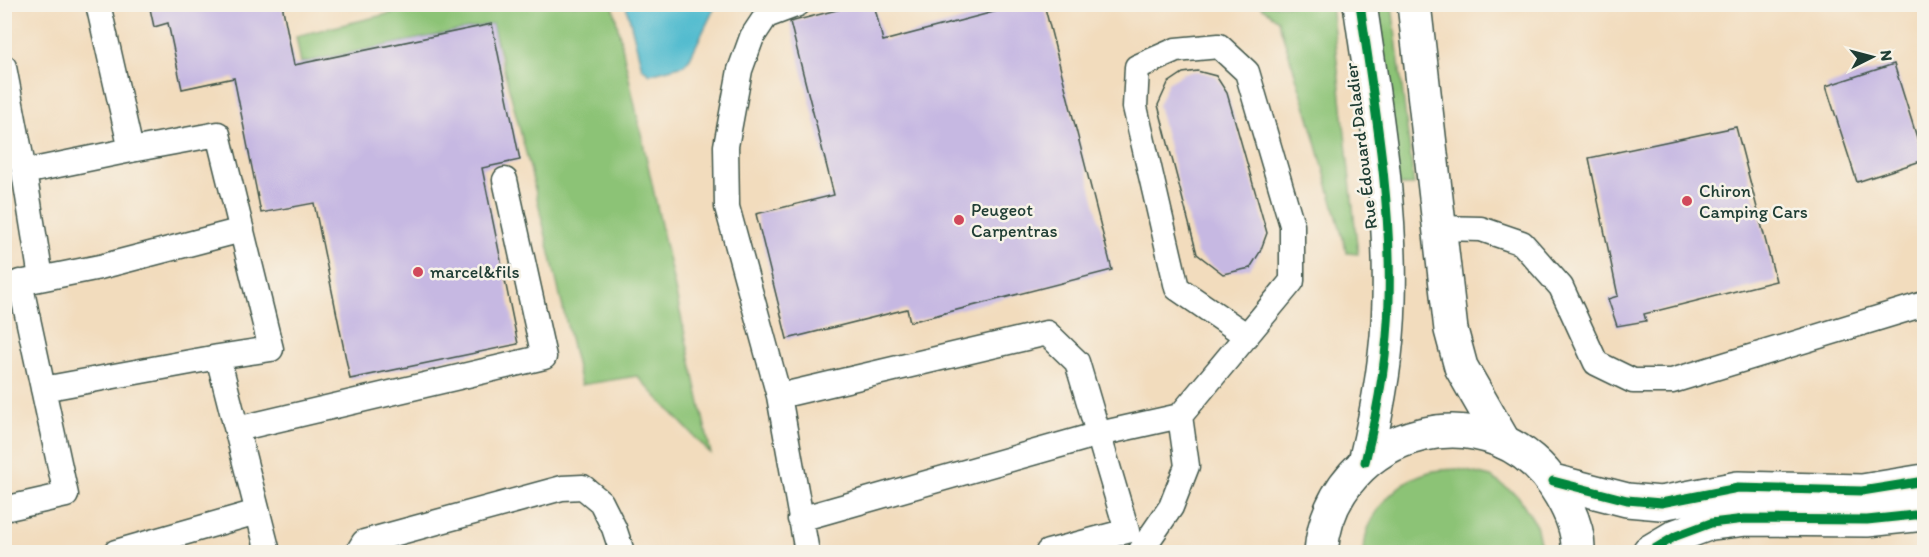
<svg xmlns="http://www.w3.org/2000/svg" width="1929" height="557" font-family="Itim,sans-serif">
  <rect width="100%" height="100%" fill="#f7f3e8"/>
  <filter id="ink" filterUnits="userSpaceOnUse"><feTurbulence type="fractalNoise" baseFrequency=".0167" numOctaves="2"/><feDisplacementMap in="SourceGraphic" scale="12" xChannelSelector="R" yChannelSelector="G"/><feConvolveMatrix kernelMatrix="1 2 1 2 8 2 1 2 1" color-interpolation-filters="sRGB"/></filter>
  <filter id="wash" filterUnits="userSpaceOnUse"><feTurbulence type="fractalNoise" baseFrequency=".008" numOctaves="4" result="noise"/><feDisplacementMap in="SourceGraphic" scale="24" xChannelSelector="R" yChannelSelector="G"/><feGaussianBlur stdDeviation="1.35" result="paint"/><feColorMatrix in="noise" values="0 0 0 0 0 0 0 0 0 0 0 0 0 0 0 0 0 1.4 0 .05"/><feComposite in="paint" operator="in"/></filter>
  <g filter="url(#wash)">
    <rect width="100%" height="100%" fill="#f2dcbd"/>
    <path fill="#8cc376" stroke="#568055" stroke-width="1.5" d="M425 5H613L711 454 637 376 581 385 530 168 492 24 301 63 296 36Z
      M1259 5H1331L1358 254 1347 253 1309 117 1278 20Z
      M1376 5H1392L1414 185H1398Z
      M1458 469 1491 477 1518 496 1536 524 1542 552H1364C1364 518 1393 483 1426 473 1436 469 1448 470 1458 469Z"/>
    <path fill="#52bccf" stroke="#387c82" stroke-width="1.5" d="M626 5V4L716 5 690 58 684 65 650 74 642 68Z"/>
    <g id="blocks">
      <path fill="#c6b8e2" d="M149 4H282L294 65 492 24 520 160 482 168 518 344 350 379 314 203 261 213 234 78 182 89 168 23 154 27Z
        M860 4H874L883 41 1024 4H1044L1112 270 910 322 907 309 787 339 756 214 834 195 790 22Z
        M1894 64 1924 160 1857 182 1826 86Z
        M1197 71 1216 76 1227 93 1267 233 1260 252 1250 268 1223 274 1197 254 1158 105 1168 83 1183 73Z
        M1736 127 1776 281 1644 314 1646 321 1617 326 1608 299 1618 296 1589 158Z
        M4 215 11 243 4 244Z"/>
    </g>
  </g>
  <g filter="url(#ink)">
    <use href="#blocks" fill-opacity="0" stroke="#3f5549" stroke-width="1.5"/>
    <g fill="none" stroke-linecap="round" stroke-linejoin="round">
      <g stroke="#3f5549" stroke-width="27">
        <path id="lane" d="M98 4 131 150 218 134 271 349 218 357 268 552
          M798 4 766 16 752 37 740 70 726 146 727 207 779 396 807 552
          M4 67 24 172
          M1439 228 1481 229 1522 243 1561 287 1596 363 1633 381H1672L1924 304
          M41 278 24 172 131 150
          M4 286 100 267 242 230
          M43 389 218 357
          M779 396 1047 333 1077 362 1127 531 1048 552
          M237 429 544 357 505 180
          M4 509 66 495 20 282
          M800 519 1099 434 1180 416 1292 281V225L1247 72 1219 46 1176 50 1137 67 1135 107 1177 288 1247 336
          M116 552 257 512
          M358 552 364 542 562 488 583 487 601 502 614 528 622 552
          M1140 552 1171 507 1187 466 1180 416"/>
      </g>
      <g stroke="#3f5549" stroke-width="36">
        <path id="street" d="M1360 4C1374 102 1392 201 1389 300 1388 354 1378 409 1365 462
          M1414 4 1451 330 1461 367 1504 442"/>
      </g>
      <g stroke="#3f5549" stroke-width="36">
        <path id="secondary" d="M1553 481 1627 500 1661 503 1738 488 1862 491 1924 481
          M1321 552C1331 426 1498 384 1561 496 1571 513 1579 533 1578 552
          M1649 552 1676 536 1711 523 1745 519 1867 520 1924 514"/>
      </g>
      <use href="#lane" stroke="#fff" stroke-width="24"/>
      <use href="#street" stroke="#fff" stroke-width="33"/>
      <use href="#secondary" stroke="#fff" stroke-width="33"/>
      <g stroke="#f7f3e8" stroke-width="13">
        <path id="cycleway" d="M1360 4C1374 102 1392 201 1389 300 1388 354 1378 409 1365 462
          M1553 481 1627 500 1661 503 1738 488 1862 491 1924 481
          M1649 552 1676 536 1711 523 1745 519 1867 520 1924 514"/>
      </g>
      <use href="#cycleway" stroke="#00873e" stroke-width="9"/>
    </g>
  </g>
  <g fill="#d1495b" stroke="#f7f3e8" stroke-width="2">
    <circle cx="1687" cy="201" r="6"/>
    <circle cx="959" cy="220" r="6"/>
    <circle cx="418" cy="272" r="6"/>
  </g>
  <g text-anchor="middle" stroke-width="5" stroke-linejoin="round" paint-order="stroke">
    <g font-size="18" fill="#1f3d34" stroke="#f7f3e8">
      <text transform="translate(1361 146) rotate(-97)" y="6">Rue Édouard Daladier</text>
    </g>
    <g font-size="18" fill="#1f3d34" stroke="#f7f3e8" text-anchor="start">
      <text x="1699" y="197">Chiron<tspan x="1699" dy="21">Camping Cars</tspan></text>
      <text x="971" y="216">Peugeot<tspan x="971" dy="21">Carpentras</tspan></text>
      <text x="430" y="278">marcel&amp;fils</text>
    </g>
  </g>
  <rect width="1929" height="557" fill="none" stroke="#f7f3e8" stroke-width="24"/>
  <g transform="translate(1872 57) rotate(84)" stroke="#f7f3e8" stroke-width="4.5" paint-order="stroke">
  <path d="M0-4.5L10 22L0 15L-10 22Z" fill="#1f3d34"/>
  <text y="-9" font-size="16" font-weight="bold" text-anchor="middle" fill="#1f3d34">N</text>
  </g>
</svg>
